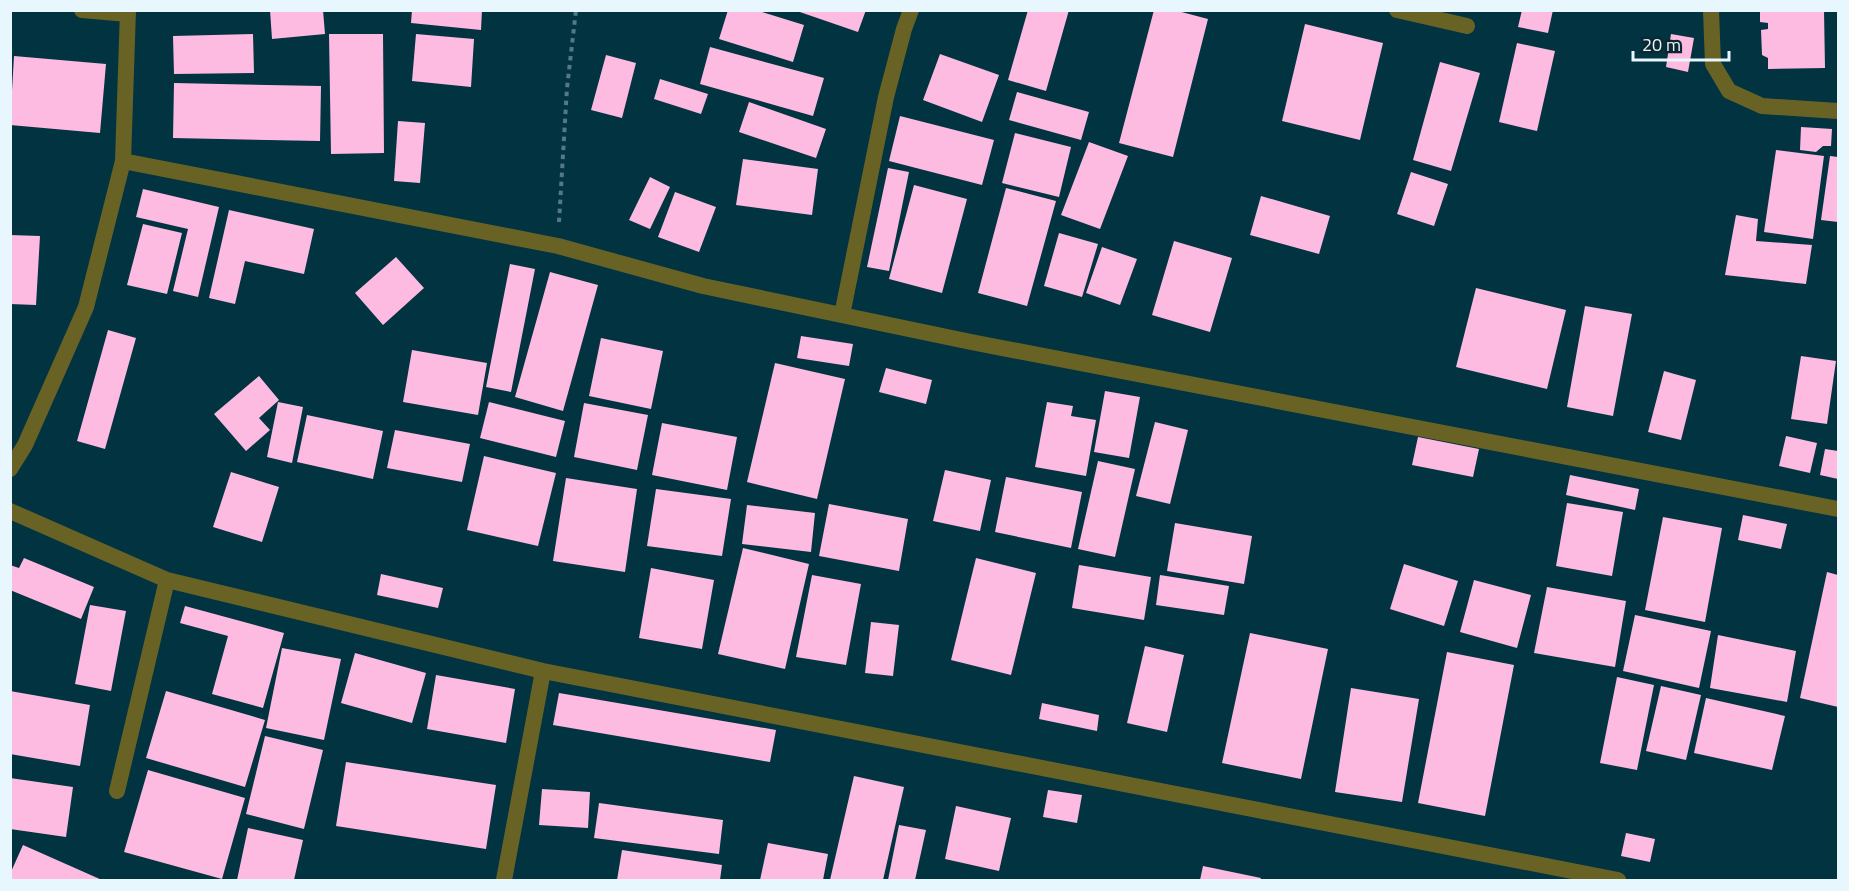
<svg xmlns="http://www.w3.org/2000/svg" width="1849" height="891" font-family="'Titillium Web',sans-serif">
  <rect width="100%" height="100%" fill="#023341"/>
  <path fill="#febbe1" d="M270 10H323L325 34 272 39Z
    M412 10H482L481 30 411 23Z
    M728 10H756L804 25 793 62 719 39Z
    M794 10H866L858 32Z
    M1028 10H1069L1046 91 1008 80Z
    M1154 10H1174L1208 19 1173 157 1119 143Z
    M1522 10H1553L1548 33 1518 27Z
    M1760 10H1824L1825 68 1768 69V58L1762 55 1761 30 1768 29V23L1760 22Z
    M1305 24 1383 43 1360 140 1282 121Z
    M253 34 254 73 174 74 173 36Z
    M329 34H383L384 153 331 154Z
    M416 34 474 39 471 87 412 81Z
    M1671 34 1694 38 1688 72 1666 67Z
    M1517 43 1555 51 1537 131 1499 122Z
    M710 47 824 78 813 116 700 84Z
    M940 54 999 75 982 122 923 100Z
    M606 55 636 63 622 118 591 110Z
    M14 56 106 64 100 133 10 125Z
    M1440 62 1480 73 1451 171 1413 160Z
    M660 79 708 94 701 114 654 99Z
    M174 83 321 86 320 141 173 138Z
    M1017 92 1089 112 1081 140 1009 120Z
    M749 102 826 129 816 158 739 132Z
    M900 116 994 140 982 185 889 161Z
    M398 121 425 123 420 183 394 181Z
    M1801 127 1832 129 1831 146H1823L1816 152 1800 150Z
    M1015 133 1071 147 1059 197 1002 183Z
    M1089 142 1128 156 1100 229 1061 215Z
    M1776 150 1824 156 1813 239 1764 232Z
    M1830 156 1838 157V222L1821 220Z
    M743 159 818 169 812 215 736 205Z
    M888 168 909 172 889 271 867 267Z
    M1411 172 1448 184 1434 226 1397 214Z
    M650 177 670 187 650 229 629 220Z
    M914 185 967 199 942 293 889 279Z
    M1006 188 1056 201 1027 306 978 293Z
    M143 189 219 207 198 297 173 291 188 229 136 217Z
    M675 192 716 207 699 252 658 237Z
    M1261 196 1330 216 1319 254 1250 235Z
    M229 210 314 229 304 274 245 261 235 304 209 298Z
    M1736 215 1758 219 1756 241 1812 245 1806 284 1725 275Z
    M143 224 182 233 167 294 127 285Z
    M1059 233 1098 244 1082 297 1044 286Z
    M10 235 40 236 36 305 10 304Z
    M1174 241 1232 258 1210 332 1152 315Z
    M1102 247 1137 259 1120 305 1086 293Z
    M396 257 424 288 383 325 355 293Z
    M510 264 535 269 511 392 486 387Z
    M550 272 598 285 563 411 515 397Z
    M1476 288 1566 310 1547 389 1456 367Z
    M1585 306 1632 314 1613 416 1567 407Z
    M108 330 136 338 105 449 77 441Z
    M801 336 853 344 849 366 797 358Z
    M601 338 663 351 651 409 589 396Z
    M412 350 487 363 478 415 403 402Z
    M1801 356 1836 361 1827 424 1791 419Z
    M775 363 845 379 817 499 747 482Z
    M886 368 932 380 926 404 879 392Z
    M1664 371 1696 380 1681 440 1648 432Z
    M259 376 279 400 259 418 270 430 246 451 214 414Z
    M1105 391 1140 397 1129 458 1094 452Z
    M278 402 303 407 292 463 267 457Z
    M489 402 565 421 556 457 480 438Z
    M1047 402 1073 406 1071 416 1096 420 1086 476 1035 467Z
    M584 403 648 415 637 470 574 457Z
    M307 415 383 431 373 479 297 462Z
    M1155 422 1188 430 1170 504 1136 496Z
    M662 423 737 437 727 490 652 475Z
    M395 430 470 444 462 482 387 468Z
    M1786 436 1817 443 1810 473 1779 466Z
    M1418 437 1479 449 1473 477 1412 465Z
    M1825 449 1838 451V479L1820 475Z
    M484 456 556 473 538 546 467 530Z
    M1098 461 1135 469 1115 557 1078 549Z
    M945 470 991 480 980 531 933 521Z
    M231 472 279 487 262 542 213 527Z
    M1570 475 1639 489 1635 510 1566 495Z
    M1006 477 1082 492 1071 548 995 532Z
    M566 478 637 489 625 572 553 561Z
    M656 489 731 499 722 556 647 546Z
    M1567 503 1623 512 1612 576 1556 566Z
    M829 504 908 519 899 571 819 556Z
    M747 505 815 513 811 552 742 544Z
    M1743 515 1787 524 1781 549 1738 540Z
    M1663 517 1722 528 1705 622 1645 610Z
    M1175 523 1252 536 1244 584 1167 571Z
    M743 548 809 564 785 669 718 654Z
    M24 558 94 587 81 619 10 590V565L19 568Z
    M976 558 1036 573 1011 675 951 660Z
    M1404 564 1458 581 1444 626 1390 609Z
    M1079 565 1151 577 1144 620 1072 608Z
    M651 568 714 580 702 649 639 638Z
    M1827 572 1838 575V707L1800 698Z
    M381 574 443 588 438 608 377 595Z
    M812 575 861 584 846 665 796 657Z
    M1160 575 1229 586 1224 615 1156 605Z
    M1474 580 1531 595 1517 648 1460 632Z
    M1547 587 1626 601 1615 667 1534 653Z
    M90 605 126 611 111 691 75 684Z
    M185 606 284 633 263 708 212 694 228 636 180 623Z
    M1635 615 1711 631 1699 688 1623 671Z
    M871 622 899 625 893 676 865 673Z
    M1250 633 1328 649 1301 779 1222 763Z
    M1718 635 1796 651 1787 702 1710 688Z
    M1145 646 1184 655 1167 732 1127 723Z
    M282 648 341 659 324 740 266 728Z
    M1447 652 1514 665 1485 816 1418 803Z
    M355 653 426 673 412 723 341 703Z
    M436 675 515 689 506 743 427 729Z
    M1617 677 1654 685 1637 770 1600 763Z
    M1661 686 1701 695 1686 760 1646 751Z
    M1351 688 1419 699 1402 802 1335 792Z
    M10 691 90 705 80 766 10 754Z
    M166 691 265 720 245 787 146 758Z
    M559 693 776 730 770 762 553 725Z
    M1706 698 1785 716 1772 770 1694 753Z
    M1042 703 1099 715 1097 731 1039 719Z
    M265 736 323 750 304 829 246 814Z
    M346 762 496 785 486 849 336 826Z
    M148 770 245 798 222 879 124 852Z
    M854 776 904 787 883 880H830Z
    M10 778 73 787 66 837 10 829Z
    M542 789 590 792 588 828 539 825Z
    M1048 790 1082 795 1077 823 1043 817Z
    M599 803 723 820 719 854 594 838Z
    M956 806 1011 818 999 871 945 859Z
    M899 825 926 830 915 880H888Z
    M248 828 303 840 294 880H237Z
    M1626 833 1655 839 1650 862 1621 856Z
    M768 843 828 854 823 880H760Z
    M23 845 102 880H10V874Z
    M622 850 722 865 720 880H617Z
    M1203 866 1261 878 1260 880H1200Z"/>
  <g fill="none" stroke-linecap="round" stroke-linejoin="round">
    <path stroke="#547984" stroke-width="4" stroke-dasharray="4.5 4.5" stroke-linecap="butt" d="M559 222 567 88 576 10"/>
    <path stroke="#686325" stroke-width="16" d="M82 10 128 14
      M1397 10 1467 26
      M1711 10 1713 64 1729 91 1762 106 1838 111
      M123 161 558 246 703 286 971 342 1838 509
      M842 315 886 97 904 29 911 10
      M10 469 25 445 86 307 123 161 128 10
      M10 511 167 580 543 671 1618 880
      M117 791 167 580
      M504 880 543 671"/>
  </g>
  <rect width="1849" height="891" fill="none" stroke="#e7f7fd" stroke-width="24"/>
  <path d="M1633 51v9h96v-9" fill="none" stroke="#e7f7fd" stroke-width="3"/>
  <text x="1642" y="51" font-size="18" fill="#e7f7fd" stroke="#0d2730" stroke-width="4.5" paint-order="stroke">20 m</text>
</svg>
